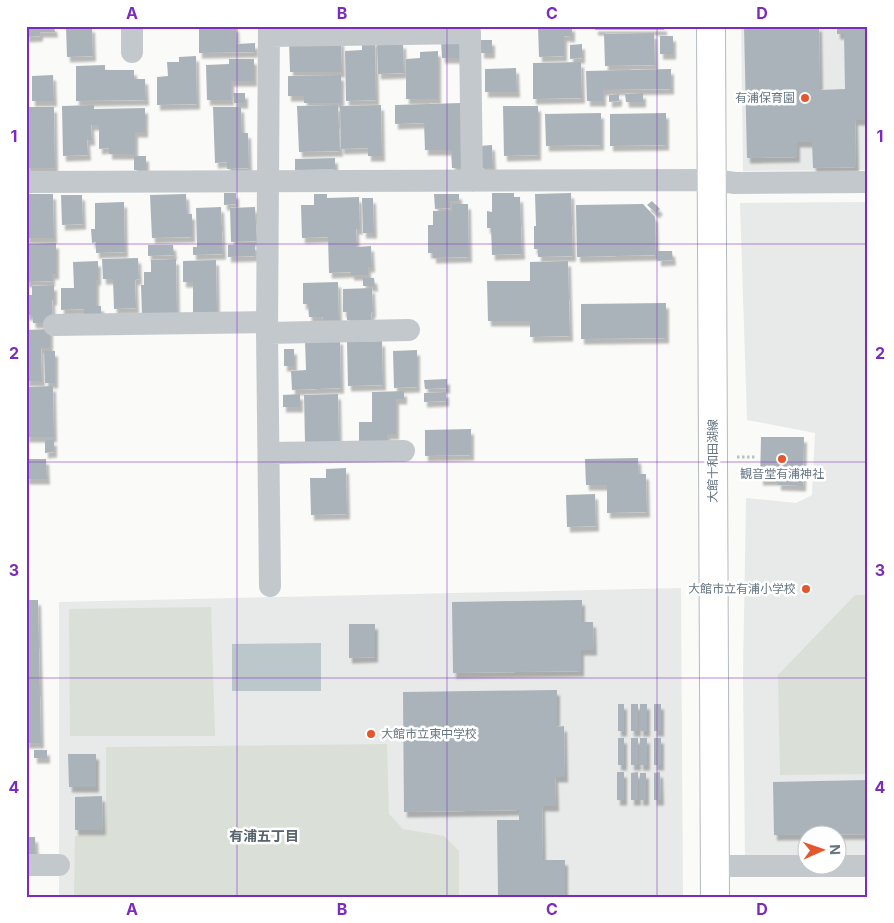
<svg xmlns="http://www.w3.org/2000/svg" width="894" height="923" font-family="Inter,'Noto Sans JP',sans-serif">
  <defs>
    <filter id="shadow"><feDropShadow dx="3" dy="5.5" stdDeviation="1" flood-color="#0004"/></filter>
  </defs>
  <rect width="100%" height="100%" fill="#fafaf8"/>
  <path fill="#e8e9e9" d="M741 26H868V170L743 171Z
    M868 202V859H837L836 836H806V859H745L743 675 746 498 796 503 812 495 815 433 747 420 740 203Z
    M681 588 683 897H59V602Z"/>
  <path fill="#dadfd7" d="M855 595H868V774L780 775 778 675Z
    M211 607 215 736H70L69 609Z
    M387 744 389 814 403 829 444 836 459 851V897H74L75 836H106V747Z"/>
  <path fill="#bbc7cb" d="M321 643V691H232V644Z"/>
  <path fill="#aab3b9" filter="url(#shadow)" d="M26 26H54L55 32H40V36L26 37Z
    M66 26 92 27 93 56 67 57Z
    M199 26H236L237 44 255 43V52L199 53Z
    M538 26H572V37L564 36V56L539 57Z
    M595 26H664V30H595Z
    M744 26H819L820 90 845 89 844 34H837V26H868V120H855L856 167 813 168 812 142H797V157L747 158Z
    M654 33 655 65 605 66 604 34Z
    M660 36H673V54H660Z
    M341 40 342 72H290L289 41Z
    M375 40 376 100 346 101 345 51 362 50V41Z
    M441 40H463V58H442Z
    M481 40H492V53H481Z
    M403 43 404 73 378 74 377 44Z
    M582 44V58L570 59V45Z
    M438 51V99H406V59L420 58V52Z
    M196 56 197 104 157 105V77L168 76 167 62H179V57Z
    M229 59H254V81H231V100H207L206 65 229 64Z
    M581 62 582 98 533 99V63Z
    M105 65V70H134V79H145L146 100 76 101V66Z
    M516 68 517 92H485V69Z
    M671 69V89L603 90V101H587L586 71Z
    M53 75 54 101H32V76Z
    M341 75V103H304V96H288V76Z
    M233 93H245V103H234Z
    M643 93V102H626L625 94Z
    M619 94V101L609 102V95Z
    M461 103 462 168H452L451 150H425L424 123 395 124V105Z
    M94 105V109L145 108V132H135V154H109V148L99 149V125H91L92 140H87L88 155 63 156 62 106Z
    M338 105 340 151 299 152 297 106Z
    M381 105 382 156H368V148L341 149 340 106Z
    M503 106H538V155L504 156Z
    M26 107H54L55 168H26Z
    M213 107H241L242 133H248L249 168 227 169V162L215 163Z
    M601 113V145L546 146 545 114Z
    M666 113V145L610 146V114Z
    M492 145 493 168H480L479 146Z
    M134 156H146V170H134Z
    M335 158V169L295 170V159Z
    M224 193H236V204L224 205Z
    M492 193H514V197H520L522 254 492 255 491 228H487V211L492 212Z
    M571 193 573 256 538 257V249H534V226H536L535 194Z
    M26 194H53L54 238H26Z
    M186 194 187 214H192V237L152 238 150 195Z
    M314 194H327V198L359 197 360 229H356L357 247 371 246 372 267H368V275H351V272L329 273 328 237 302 238 301 205H314Z
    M434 194H459V201H450V208L435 209Z
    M61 195H82L83 224 62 225Z
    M362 198H373L374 233H363Z
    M652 201 660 209 656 213 647 205Z
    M124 202 125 252 96 253V242L92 243 91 229H95V203Z
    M452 204H468L469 257 433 258V253H428V225H433V211H452Z
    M643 204 655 217 656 255 577 257 576 205Z
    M221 207 223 254 193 255V247H197L196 208Z
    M255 207 257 241 231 242 230 208Z
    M56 243V274H52V281L26 282V244Z
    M255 244V256L228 257V245Z
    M148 245H173L174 255 148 256Z
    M658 251H672L673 260 658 261Z
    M138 258 139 279 135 280 136 308 114 309 113 279H103L102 259Z
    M176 259 177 315 142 316 141 285H144V272H151V260Z
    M216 260 217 312 193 313V282H183V261Z
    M98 261V280H96V306H101V317H84V309L61 310V288H74L73 262Z
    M568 261 570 336 530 337V321H488L487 281H530V262Z
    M363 278H374L375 286H363Z
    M338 282 339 320H322L323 317H309L308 304H303V283Z
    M54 285V300H52L53 323H33L32 315H26V295H32V286Z
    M372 288 373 312 371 313 372 324 347 320V312H343V289Z
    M666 303V338L581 339V304Z
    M50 329V348H41L42 381H26V330Z
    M340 339 341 388 292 390 291 371 306 370 305 340Z
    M382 341 383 385 348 386 347 342Z
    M284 349H294V366H284Z
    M417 350V387L394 388 393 351Z
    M44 351H55V383H45Z
    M447 379V388L425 389 424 380Z
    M53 386 54 437H26V387Z
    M404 391V399H396V434H387V449L359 444V422H372V392Z
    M446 392V401L424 402V393Z
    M300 394V407H283V395Z
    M338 394 339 442 305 443 304 395Z
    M471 429V455L425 456V430Z
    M761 437H804L803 486 778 485V480H760Z
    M45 440H54V452L45 453Z
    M638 458 639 474H646L647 512 607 513V485H586L585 459Z
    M26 459H46L47 479H26Z
    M346 468 347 514 311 515 310 478H326V469Z
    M595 494 596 526 567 527 566 495Z
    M26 600H38L41 743H26Z
    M582 600V622H593L594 650H581V671L453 673 452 602Z
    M349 624H375V657L349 658Z
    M557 690V727L564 726 565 777H555L556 806H542L543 860H565V897H498L497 820H519V810L404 812 403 692Z
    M618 704H624V731H618Z
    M631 704H638V731H631Z
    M640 704H647V731H640Z
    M654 704H661V731H654Z
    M618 738H624V765H618Z
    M631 738H638V765H631Z
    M640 738H647V765H640Z
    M654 738H661V765H654Z
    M34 750H47V758H34Z
    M68 754H96V787H69Z
    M617 772H624V800H617Z
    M638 772V800H631V773Z
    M660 772 661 800H654V773Z
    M640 773H646V800H640Z
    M868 780V834L774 835 773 782Z
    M102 796 103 830H75V797Z
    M26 837H35L36 855H26Z"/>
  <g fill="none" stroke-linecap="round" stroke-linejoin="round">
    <g stroke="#b5babe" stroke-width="30">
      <path id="primary" d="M711 26 715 897"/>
    </g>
    <path stroke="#bbbfc2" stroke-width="3" stroke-dasharray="2.5 2.5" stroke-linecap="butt" d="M737 457H757"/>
    <path stroke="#c3c8cc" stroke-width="22" d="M269 26 267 333 270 586
      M269 36 470 33 472 181
      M132 52V26
      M26 182 712 180 735 183 868 182
      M54 325 267 322
      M267 333 409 330
      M269 453 404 451
      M26 865H59
      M715 866H868"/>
    <use href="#primary" stroke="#fff" stroke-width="28"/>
  </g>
  <path fill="none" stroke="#7b2cbf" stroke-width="1" stroke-opacity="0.55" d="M237 26V897M447 26V897M657 26V897M26 244H868M26 462H868M26 678H868"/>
  <g fill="#e4572e" stroke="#fff" stroke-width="2">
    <circle cx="805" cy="98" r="5"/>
    <circle cx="782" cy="459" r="5"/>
    <circle cx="806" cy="589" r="5"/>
    <circle cx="371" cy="734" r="5"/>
  </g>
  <g text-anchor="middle" stroke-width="5" stroke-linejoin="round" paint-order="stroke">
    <g font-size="12" fill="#657683" stroke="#fff" text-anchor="end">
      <text x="795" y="102">有浦保育園</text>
      <text x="782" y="478" text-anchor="middle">観音堂有浦神社</text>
      <text x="796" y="593">大館市立有浦小学校</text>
      <text x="381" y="738" text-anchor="start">大館市立東中学校</text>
    </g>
    <g font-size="12" fill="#657683" stroke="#fff">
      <text transform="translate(713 461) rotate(-90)" y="4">大館十和田湖線</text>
    </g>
    <g font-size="14" font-weight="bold" fill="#57646e" stroke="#fff">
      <text x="264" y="841">有浦五丁目</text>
    </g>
  </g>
  <rect width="894" height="923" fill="none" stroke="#ffffff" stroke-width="55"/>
  <g transform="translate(822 850) rotate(88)"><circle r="24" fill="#ffffff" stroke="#c1c8cd"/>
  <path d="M0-4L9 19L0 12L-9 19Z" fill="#e4572e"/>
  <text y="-8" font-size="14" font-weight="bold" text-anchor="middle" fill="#657683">N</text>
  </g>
  <rect x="28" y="28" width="838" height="868" fill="none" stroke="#7b2cbf" stroke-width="2"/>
  <g font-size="16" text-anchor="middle" font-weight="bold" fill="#7b2cbf">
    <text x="132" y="19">A</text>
    <text x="342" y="19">B</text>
    <text x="552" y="19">C</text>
    <text x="762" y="19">D</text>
    <text x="14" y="142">1</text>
    <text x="880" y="142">1</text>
    <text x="14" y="359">2</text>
    <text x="880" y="359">2</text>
    <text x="14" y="576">3</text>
    <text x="880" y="576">3</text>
    <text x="14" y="793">4</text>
    <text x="880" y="793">4</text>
    <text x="132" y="915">A</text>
    <text x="342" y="915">B</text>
    <text x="552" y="915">C</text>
    <text x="762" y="915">D</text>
  </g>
</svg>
